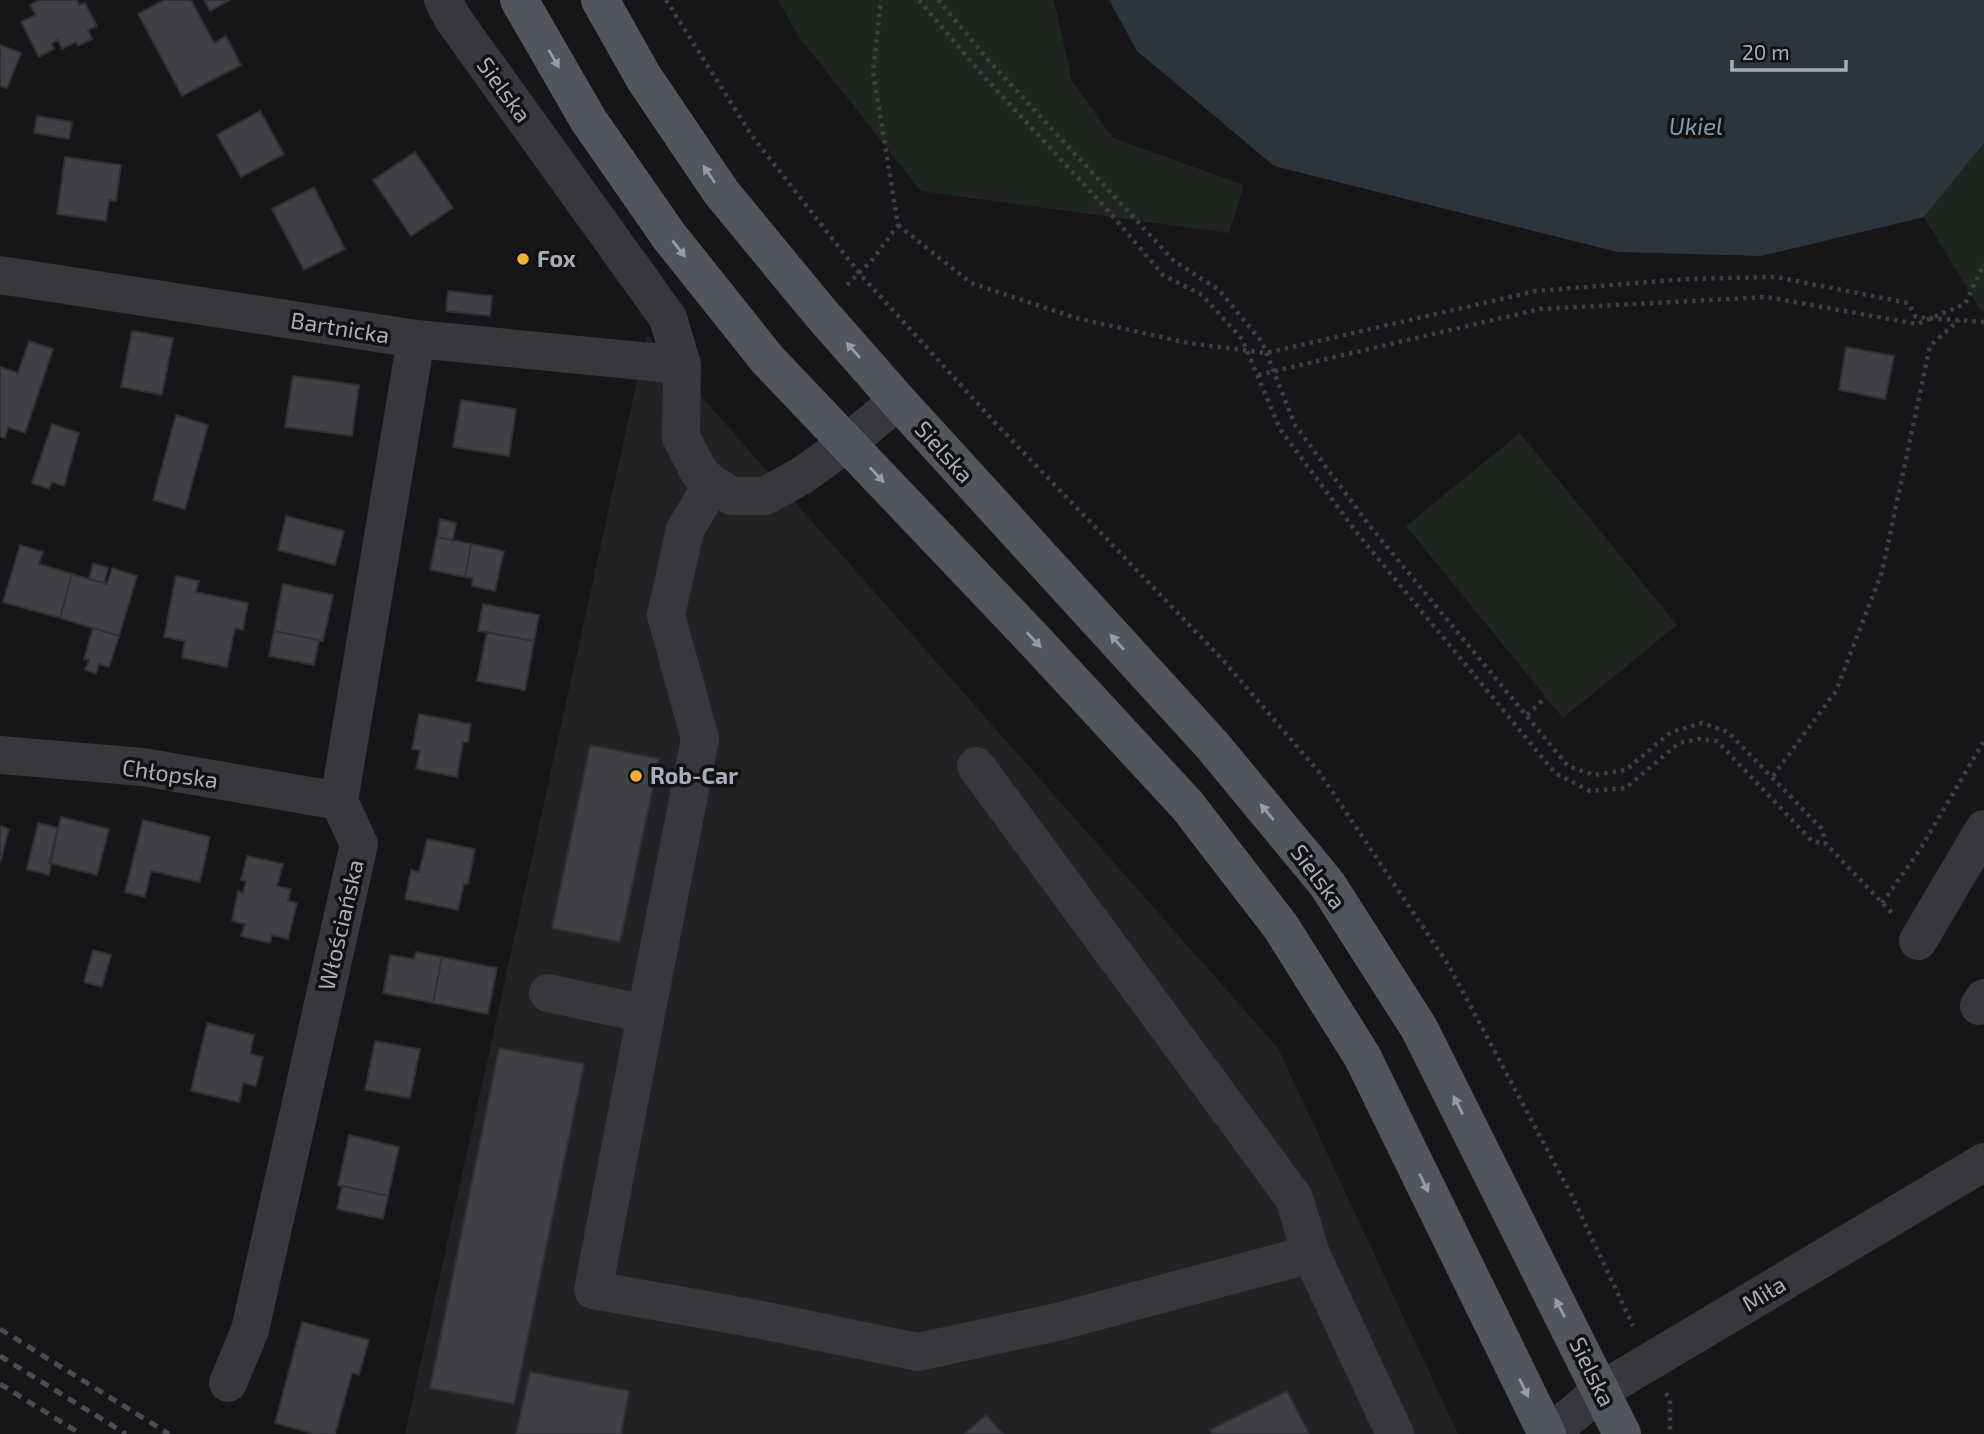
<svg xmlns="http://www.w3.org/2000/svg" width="1984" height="1434" font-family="'Exo 2',sans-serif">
  <rect width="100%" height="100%" fill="#161618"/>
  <path fill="#222225" d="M647 335 1278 1048 1458 1434H405Z"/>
  <path fill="#1e261f" d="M778 0H1054L1072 81 1113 138 1244 185 1229 233 921 191 799 37Z
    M1984 143V311H1981L1924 217Z
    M1520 433 1677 625 1563 718 1406 526Z"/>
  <path fill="#2c353c" d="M1109 0H1984V143L1924 217 1761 256 1618 252 1274 166 1137 51Z"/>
  <path fill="#404145" stroke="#303034" stroke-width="2" d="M39 0H77L79 5 85 3 97 26 88 30 92 39 78 46 76 42 62 49 58 40 51 44 54 49 39 57 21 22 36 15 30 5Z
    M164 0H191L214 43 226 36 241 65 182 96 138 14Z
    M204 0H230L210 11Z
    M0 45 21 53 7 88 0 86Z
    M260 111 284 154 241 177 217 135Z
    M37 116 72 122 69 139 34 133Z
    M415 152 453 208 411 236 373 180Z
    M65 157 121 165 116 201 109 200 106 221 57 214Z
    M314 187 345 249 304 270 272 209Z
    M448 291 492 296 490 316 446 311Z
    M132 331 173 338 162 395 121 387Z
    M29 341 53 349 25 433 8 427 5 438 0 437V367L18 373Z
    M1846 347 1894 356 1885 399 1839 390Z
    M293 376 359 385 352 436 285 427Z
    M461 400 516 409 509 456 453 447Z
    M176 415 208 425 185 509 153 500Z
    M52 424 79 433 64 486 52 482 49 489 32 483Z
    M286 516 344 531 335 565 278 550Z
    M440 519 456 523 453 540 437 537Z
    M437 537 471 544 465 577 430 570Z
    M471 544 504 551 495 591 472 586 473 578 465 577Z
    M20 545 43 552 39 564 72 574 60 618 3 602Z
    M93 563 108 568 104 583 89 579Z
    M112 568 137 576 119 636 60 618 72 574 107 584Z
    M176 576 199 581 196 592 248 603 243 630 235 628 227 667 182 658 185 641 164 637Z
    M283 584 333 595 323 641 274 631Z
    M483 604 539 615 534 641 478 631Z
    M93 628 119 636 109 667 99 664 96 674 85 670 89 660 84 659Z
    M274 631 319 640 314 665 269 656Z
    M487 632 534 641 525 690 477 681Z
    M419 714 471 724 468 742H463L457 777 416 769 420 750 412 749Z
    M590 745 659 759 620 942 552 928Z
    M61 817 109 829 97 875 49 863Z
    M143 820 210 837 200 882 151 871 145 897 125 892Z
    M38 823 58 828 49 875 27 869Z
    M0 826 9 829 0 863Z
    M427 839 475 849 468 884H464L458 910 405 899 411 870 419 872Z
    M247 856 283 864 277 886 291 889 288 901 297 903 288 939 272 935 270 943 241 936 245 924 232 921 238 891 243 893 246 881 241 880Z
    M93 950 111 955 102 987 84 982Z
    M416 952 442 957 433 1003 383 993 390 955 414 959Z
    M442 957 497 968 488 1014 433 1003Z
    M207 1023 254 1035 250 1054 263 1057 256 1086 243 1083 239 1102 191 1091Z
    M375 1041 420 1049 410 1098 365 1090Z
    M499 1048 584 1064 514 1404 430 1388Z
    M349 1135 399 1147 388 1196 338 1185Z
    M342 1186 388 1196 383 1219 337 1209Z
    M302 1322 369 1340 359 1375 352 1373 335 1434H315L275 1423Z
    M530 1372 629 1391 621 1434H516Z
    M1287 1391 1309 1434H1212L1210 1430Z
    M986 1415 1003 1434H966L965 1433Z"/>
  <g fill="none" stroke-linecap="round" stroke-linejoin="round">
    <path stroke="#3d3f44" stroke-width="4.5" stroke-dasharray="3.5 5" stroke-linecap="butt" d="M666 0 752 136 860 274 998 426 1222 659 1319 772 1449 966 1572 1196 1633 1326
      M919 0 978 70 1105 207 1163 275 1202 295 1242 339 1280 429 1357 533 1555 773 1590 791 1626 788 1679 743 1698 739 1717 741 1812 841 1826 844
      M938 0 990 62 1174 261 1219 290 1262 342 1295 425 1369 525 1568 766 1594 775 1626 770 1671 732 1702 723 1728 732 1822 829 1826 844 1892 913
      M898 225 971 283 1076 318 1188 343 1266 353 1536 291 1686 279 1776 277 1908 303 1916 317 1984 322
      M847 285 873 259 898 225 873 72 881 0
      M1258 375 1540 309 1767 297 1917 324 1965 304 1984 264
      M1527 715 1546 697
      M1773 776 1836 691 1882 572 1930 346 1959 320
      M1882 903 1919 851 1984 741
      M1666 1393 1670 1400V1434"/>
    <path stroke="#37383d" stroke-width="38" d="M443 0 453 19 668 318 682 365 681 437 699 472 712 484 732 496H765L803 475 847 443 898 401
      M0 275 416 339 682 365
      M0 755 143 767 339 801
      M976 766 1294 1198 1311 1254
      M1918 941 1984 829
      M548 993 646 1014 700 739 666 615 685 530 712 484
      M1979 1006 1984 998
      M646 1014 593 1290 762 1320 918 1352 1057 1322 1311 1254 1395 1434
      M228 1383 250 1330 359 844 339 801 416 339
      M1549 1434 1602 1390 1984 1162"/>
    <path stroke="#53555c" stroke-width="38" d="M519 0 589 121 669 236 767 359 1037 643 1187 805 1281 927 1362 1056 1547 1434
      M600 0 644 78 721 192 819 311 898 401 1212 745 1327 884 1419 1028 1622 1434"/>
    <path stroke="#4a4c52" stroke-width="5" stroke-dasharray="9 7" stroke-linecap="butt" d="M0 1329 169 1434
      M0 1356 126 1434
      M0 1384 81 1434"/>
  </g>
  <defs><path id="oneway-solid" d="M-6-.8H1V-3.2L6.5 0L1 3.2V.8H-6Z" transform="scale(1.75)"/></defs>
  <g fill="#979ba6">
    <use href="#oneway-solid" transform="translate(554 59) rotate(60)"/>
    <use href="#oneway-solid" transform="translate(709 174) rotate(-124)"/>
    <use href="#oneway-solid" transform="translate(679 249) rotate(52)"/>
    <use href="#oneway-solid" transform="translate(853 350) rotate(-131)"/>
    <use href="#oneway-solid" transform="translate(877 475) rotate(47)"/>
    <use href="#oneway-solid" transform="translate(1034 640) rotate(47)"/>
    <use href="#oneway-solid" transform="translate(1117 642) rotate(-132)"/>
    <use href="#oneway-solid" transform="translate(1267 812) rotate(-130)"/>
    <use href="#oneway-solid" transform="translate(1458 1105) rotate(-117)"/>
    <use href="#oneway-solid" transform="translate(1424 1183) rotate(64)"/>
    <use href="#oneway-solid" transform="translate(1560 1308) rotate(-117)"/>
    <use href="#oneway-solid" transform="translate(1524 1388) rotate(64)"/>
  </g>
  <g fill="#f2b134" stroke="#111113" stroke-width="2.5">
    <circle cx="523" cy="259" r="7"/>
    <circle cx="636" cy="776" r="7"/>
  </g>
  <g text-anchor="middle" stroke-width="7" stroke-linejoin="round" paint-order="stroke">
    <g font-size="23" fill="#a8adb8" stroke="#111113">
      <text transform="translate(504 90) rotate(54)" y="8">Sielska</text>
      <text transform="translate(340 328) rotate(9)" y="8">Bartnicka</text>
      <text transform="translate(944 452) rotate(48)" y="8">Sielska</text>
      <text transform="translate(170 774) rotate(8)" y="8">Chłopska</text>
      <text transform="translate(1318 877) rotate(53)" y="8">Sielska</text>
      <text transform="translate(341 925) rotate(-77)" y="8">Włościańska</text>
      <text transform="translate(1764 1294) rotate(-31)" y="8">Miła</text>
      <text transform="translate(1592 1372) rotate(64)" y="8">Sielska</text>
    </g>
    <g font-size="23" font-weight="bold" fill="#a8adb8" stroke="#111113" text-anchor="start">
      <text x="537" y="267">Fox</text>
      <text x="650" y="784">Rob-Car</text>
    </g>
    <g font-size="24" font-style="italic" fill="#7f9bb3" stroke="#111113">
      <text x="1696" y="135">Ukiel</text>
    </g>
  </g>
  <path d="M1732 60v10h114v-10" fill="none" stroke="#a8adb8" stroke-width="3.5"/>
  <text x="1742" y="60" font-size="21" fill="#a8adb8" stroke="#111113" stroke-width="5" paint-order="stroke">20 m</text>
</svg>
